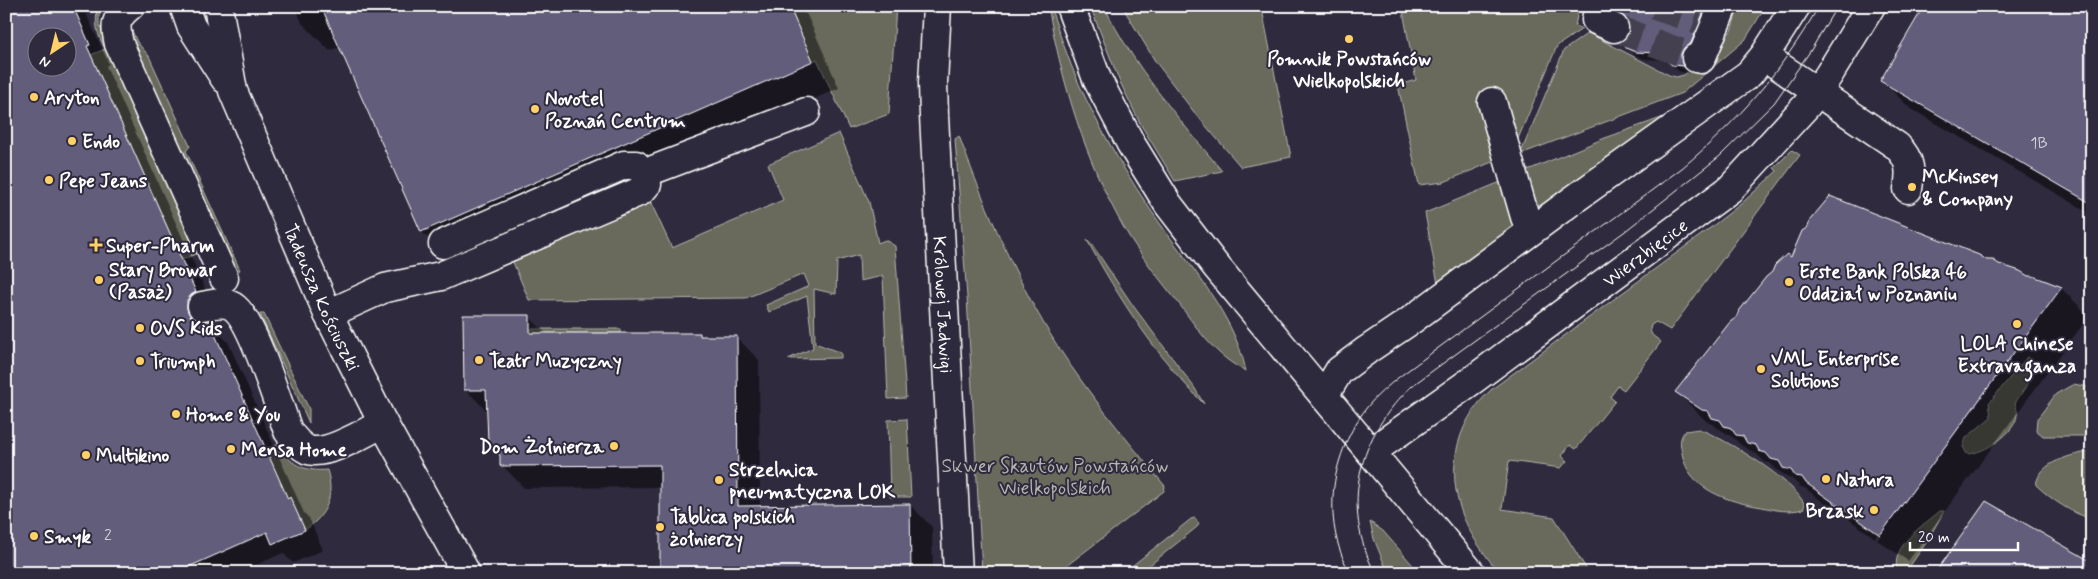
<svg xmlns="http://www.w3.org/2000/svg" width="2098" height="579" font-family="Mynerve,sans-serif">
  <rect width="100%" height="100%" fill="#2f2a3d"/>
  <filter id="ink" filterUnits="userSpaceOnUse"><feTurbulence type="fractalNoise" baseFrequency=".02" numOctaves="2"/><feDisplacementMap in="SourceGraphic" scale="10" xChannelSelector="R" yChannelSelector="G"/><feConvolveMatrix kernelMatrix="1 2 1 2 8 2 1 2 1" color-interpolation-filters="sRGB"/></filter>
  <g filter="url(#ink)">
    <path fill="#696b5c" stroke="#b4b5ae" d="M98 6H103L99 16V25L200 252 182 260 91 55 105 49C97 34 94 23 98 6Z
      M789 6H896L889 114 849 129 817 59 813 61Z
      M1048 6H1050C1059 32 1068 59 1079 84 1098 126 1121 165 1146 203 1180 256 1234 310 1246 371 1217 358 1198 330 1180 305 1160 280 1140 255 1124 228 1085 160 1062 83 1048 6Z
      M1090 6H1104C1134 67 1179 119 1222 171L1175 181 1141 125 1119 80Z
      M1122 6H1273L1262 9 1291 157 1241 167 1194 112 1155 61Z
      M1402 6H1579L1575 26 1582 29 1557 46 1515 146 1497 160 1444 182 1419 185 1398 85 1416 80Z
      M1739 6H1766L1745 40 1682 93 1518 155 1522 150 1564 50 1588 33 1669 75 1676 77 1684 75 1710 54 1731 31Z
      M129 24 137 42 149 56 190 146 186 151 240 270 232 274 127 40Z
      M1664 117 1539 210H1535L1523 172 1605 138Z
      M839 133 869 202 878 243 885 240 895 246 906 398 888 399 883 276 860 281 859 255 837 261 836 294 814 289 815 343 841 353V358L788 359 813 348 807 296 769 312 766 305 809 286 804 274 746 298 529 300 512 260 651 203 672 248 783 200 768 164Z
      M959 136C983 201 1009 264 1044 324 1078 382 1122 434 1165 486L1164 491 1057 573H982L967 297 955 139Z
      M1792 150 1800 155 1670 330 1656 322 1651 325 1650 330 1652 335 1661 342 1624 390 1618 386 1610 397 1615 401 1576 449 1570 445 1562 456 1567 461 1561 468 1509 461 1502 509 1554 517 1589 573H1499C1488 558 1475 543 1467 525 1444 478 1453 424 1492 389L1705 232 1742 203 1777 171 1774 168Z
      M1503 181 1516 224 1513 230 1438 284 1425 213Z
      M1087 240 1091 243 1134 307 1194 387 1204 404C1156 356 1119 299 1087 240Z
      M260 314H264L309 409V423Z
      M530 329H621V333H530Z
      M2027 357 2033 362 2032 377 2015 403C2016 407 2018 412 2017 415 2016 433 1983 454 1967 454L1963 447 1966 438 1991 417 1989 403Z
      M2074 384 2092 388V436H2043L2036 430 2037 419 2056 394Z
      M907 419 911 497H890L888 420Z
      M1699 429C1724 438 1794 480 1805 505L1803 509C1789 513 1775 510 1762 507 1729 502 1688 490 1682 453 1680 444 1679 438 1685 431Z
      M279 444C288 465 306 472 327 470 335 496 327 515 305 530L290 498 288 499 266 450Z
      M2092 451V519C2071 513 2052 500 2036 485 2039 461 2072 455 2092 451Z
      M1940 511H1944L1926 543 1905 573H1898C1888 547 1924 525 1940 511Z
      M1195 518 1199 524 1197 527 1140 573H1123L1191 519Z
      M1370 522 1383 531 1418 571 1416 573H1388L1374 539Z"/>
    <path fill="#0007" fill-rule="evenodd" d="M6 6H82L84 9 109 64 106 66 215 311 206 322H208L228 342 304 513 309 518 323 550 293 563 283 553 238 573H6ZM38 38H68V68H38Z
      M295 6H798L807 15 839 88 449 259 422 232 339 47 330 51 302 23Z
      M1624 6H1718L1688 63 1690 73 1680 72 1665 60 1644 59 1635 55 1627 47 1631 26 1620 13Z
      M2092 6V214L1910 108 1882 81Z
      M1791 259 1987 262 2061 288 2089 316 1908 561 1877 540 2053 301 2051 299 1875 538 1829 505 1824 503 1805 488 1801 487 1793 480 1777 470 1770 463 1765 462 1758 455 1741 445 1734 438 1705 420 1677 392 1737 318Z
      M529 317 547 334H699L702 337H736L759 360 760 507 910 505 932 527 933 573H661L662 487 524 488 502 465 501 457 492 448 488 412 465 389ZM510 464H667V466L510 467Z"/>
    <path fill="#635d7b" stroke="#fff" fill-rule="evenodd" d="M6 6H73L90 45 87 46 196 292 191 295 187 300V309L191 317 196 321H209L288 499 290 497 305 530 272 544 267 532 175 573H6ZM38 38H68V68H38Z
      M321 6H789L813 61 421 232Z
      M1623 6H1706L1701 19 1694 27 1696 31 1691 43 1684 48 1681 54 1683 66 1672 65 1656 53 1635 52 1626 48 1621 41 1628 35 1629 26 1626 18 1618 13Z
      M1924 6H2092V204L1880 81Z
      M1830 196 1979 255 1987 260H1993L1999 264 2020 271 2028 276H2033L2062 287 1880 535 1806 483 1802 477 1795 476 1791 470 1783 468 1779 461 1771 459 1766 453 1759 451 1756 445 1747 443 1743 436 1736 435 1731 428 1724 426 1720 420 1712 418 1708 411 1702 410 1675 392 1730 322 1736 318 1739 311 1766 277 1772 272 1775 265 1787 254 1791 257 1802 231 1808 227 1810 220Z
      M463 315H530V333H700V336H737L738 506 910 504 911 573H660V465L500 466V455L490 449 488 441 486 390H464Z
      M1986 501 2092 562V573H1935Z"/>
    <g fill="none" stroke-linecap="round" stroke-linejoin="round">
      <path stroke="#443f50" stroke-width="28" stroke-dasharray="28 14" stroke-linecap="butt" d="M1655 6 1699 21
        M1614 28 1696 58"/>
      <g stroke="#fff" stroke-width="31">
        <g id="minor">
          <path d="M130 6C114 19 115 25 119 44L224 278"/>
          <path d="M184 6 191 26 225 79"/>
          <path id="s1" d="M218 6 233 91 328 314 383 423 466 573"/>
          <path id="s2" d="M937 6 933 83 934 116 958 573"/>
          <path d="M1070 6 1097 79 1131 144 1168 204 1215 265 1471 573"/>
          <path d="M1599 6 1596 20 1614 28"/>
          <path d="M1764 56 1897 146C1911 160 1911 171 1908 189"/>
          <path d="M1696 58 1701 59 1723 6"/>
          <path d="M1492 102 1525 217 1532 230"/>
          <path d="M443 244 624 165H636L645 173"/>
          <path d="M202 306C213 304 226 300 235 308 254 324 278 404 288 431 293 438 299 446 308 450 327 456 366 432 383 423"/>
          <path d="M328 314 385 288 441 276 641 191 647 184 645 173 806 112"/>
          <path d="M1324 396 1339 371 1367 350 1410 321 1573 200 1749 74 1764 56 1796 6"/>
          <path id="s3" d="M1371 452 1474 379 1730 189 1807 105 1828 76 1871 6"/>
        </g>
      </g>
      <use href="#minor" stroke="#2f2a3d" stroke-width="28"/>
      <path stroke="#fff" stroke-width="1" d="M1350 573C1320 519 1331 453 1368 406 1377 395 1388 386 1399 377L1682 168C1741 118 1780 73 1819 6
        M1375 573C1340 506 1358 435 1413 385L1624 232 1720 156 1774 103 1811 50 1837 6"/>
    </g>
  </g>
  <g fill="#ffd166" stroke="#2f2a3d" stroke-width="2">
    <circle cx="1349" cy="39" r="5"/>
    <circle cx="34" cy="97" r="5"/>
    <circle cx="535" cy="109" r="5"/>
    <circle cx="72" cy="141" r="5"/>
    <circle cx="49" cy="180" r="5"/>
    <circle cx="1912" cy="187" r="5"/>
    <path d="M93.5 237.5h5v5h5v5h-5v5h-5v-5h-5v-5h5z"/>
    <circle cx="99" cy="280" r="5"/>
    <circle cx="1789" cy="282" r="5"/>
    <circle cx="2017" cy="324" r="5"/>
    <circle cx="140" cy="328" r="5"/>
    <circle cx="479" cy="360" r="5"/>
    <circle cx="140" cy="361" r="5"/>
    <circle cx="1761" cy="369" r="5"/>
    <circle cx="176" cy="414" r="5"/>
    <circle cx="614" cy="446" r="5"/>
    <circle cx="231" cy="449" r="5"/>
    <circle cx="86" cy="455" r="5"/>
    <circle cx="1826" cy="479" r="5"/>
    <circle cx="719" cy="480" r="5"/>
    <circle cx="1874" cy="510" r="5"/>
    <circle cx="660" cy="527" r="5"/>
    <circle cx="34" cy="536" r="5"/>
  </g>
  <g text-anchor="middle" stroke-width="4" stroke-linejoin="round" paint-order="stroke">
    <g font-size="16" fill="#d8d6de">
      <text x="2039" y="148">1B</text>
      <text x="108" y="540">2</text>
    </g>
    <g font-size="19" font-weight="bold" fill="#fff" stroke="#2f2a3d" text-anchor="start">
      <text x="1349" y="65" text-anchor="middle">Pomnik Powstańców<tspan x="1349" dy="22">Wielkopolskich</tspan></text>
      <text x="44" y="104">Aryton</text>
      <text x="545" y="105">Novotel<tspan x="545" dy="22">Poznań Centrum</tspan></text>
      <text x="82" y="148">Endo</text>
      <text x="1922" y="183">McKinsey<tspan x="1922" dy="22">&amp; Company</tspan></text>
      <text x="59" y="187">Pepe Jeans</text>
      <text x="106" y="252">Super-Pharm</text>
      <text x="109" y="276">Stary Browar<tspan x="109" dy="22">(Pasaż)</tspan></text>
      <text x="1799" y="278">Erste Bank Polska 46<tspan x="1799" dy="22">Oddział w Poznaniu</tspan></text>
      <text x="150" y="335">OVS Kids</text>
      <text x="2017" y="350" text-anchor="middle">LOLA Chinese<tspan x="2017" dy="22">Extravaganza</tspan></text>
      <text x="1771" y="365">VML Enterprise<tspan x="1771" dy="22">Solutions</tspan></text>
      <text x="489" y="367">Teatr Muzyczny</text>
      <text x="150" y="368">Triumph</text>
      <text x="186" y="421">Home &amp; You</text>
      <text x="604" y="453" text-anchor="end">Dom Żołnierza</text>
      <text x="241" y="456">Mensa Home</text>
      <text x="96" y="462">Multikino</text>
      <text x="729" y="476">Strzelnica<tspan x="729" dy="22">pneumatyczna LOK</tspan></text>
      <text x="1836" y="486">Natura</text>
      <text x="1864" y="517" text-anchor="end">Brzask</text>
      <text x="670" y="523">Tablica polskich<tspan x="670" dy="22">żołnierzy</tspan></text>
      <text x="44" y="543">Smyk</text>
    </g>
    <g font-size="19" fill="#fff" stroke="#2f2a3d">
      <text dy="7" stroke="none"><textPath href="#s3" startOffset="339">Wierzbięcice</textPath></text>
      <text dy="7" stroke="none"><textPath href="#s1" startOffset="311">Tadeusza Kościuszki</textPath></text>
      <text dy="7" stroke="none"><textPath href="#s2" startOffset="299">Królowej Jadwigi</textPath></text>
    </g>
    <g font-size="19" fill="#b4b5ae" stroke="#2f2a3d">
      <text x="1055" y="472">Skwer Skautów Powstańców<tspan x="1055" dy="22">Wielkopolskich</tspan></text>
    </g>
  </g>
  <rect width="2098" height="579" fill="none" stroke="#2f2a3d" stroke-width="25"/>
  <rect x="12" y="12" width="2073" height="554" fill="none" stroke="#fff" stroke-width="2" filter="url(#ink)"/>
  <g transform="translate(52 52) rotate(215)"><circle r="24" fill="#2f2a3d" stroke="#827f8b"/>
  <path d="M0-4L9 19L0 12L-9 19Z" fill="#ffd166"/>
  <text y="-8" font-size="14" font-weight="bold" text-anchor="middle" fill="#ffffff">N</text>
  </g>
  <path d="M1910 542v8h108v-8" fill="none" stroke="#ffffff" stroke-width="2.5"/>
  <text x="1918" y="542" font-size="15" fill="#ffffff" stroke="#2f2a3d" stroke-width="4" paint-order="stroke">20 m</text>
</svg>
